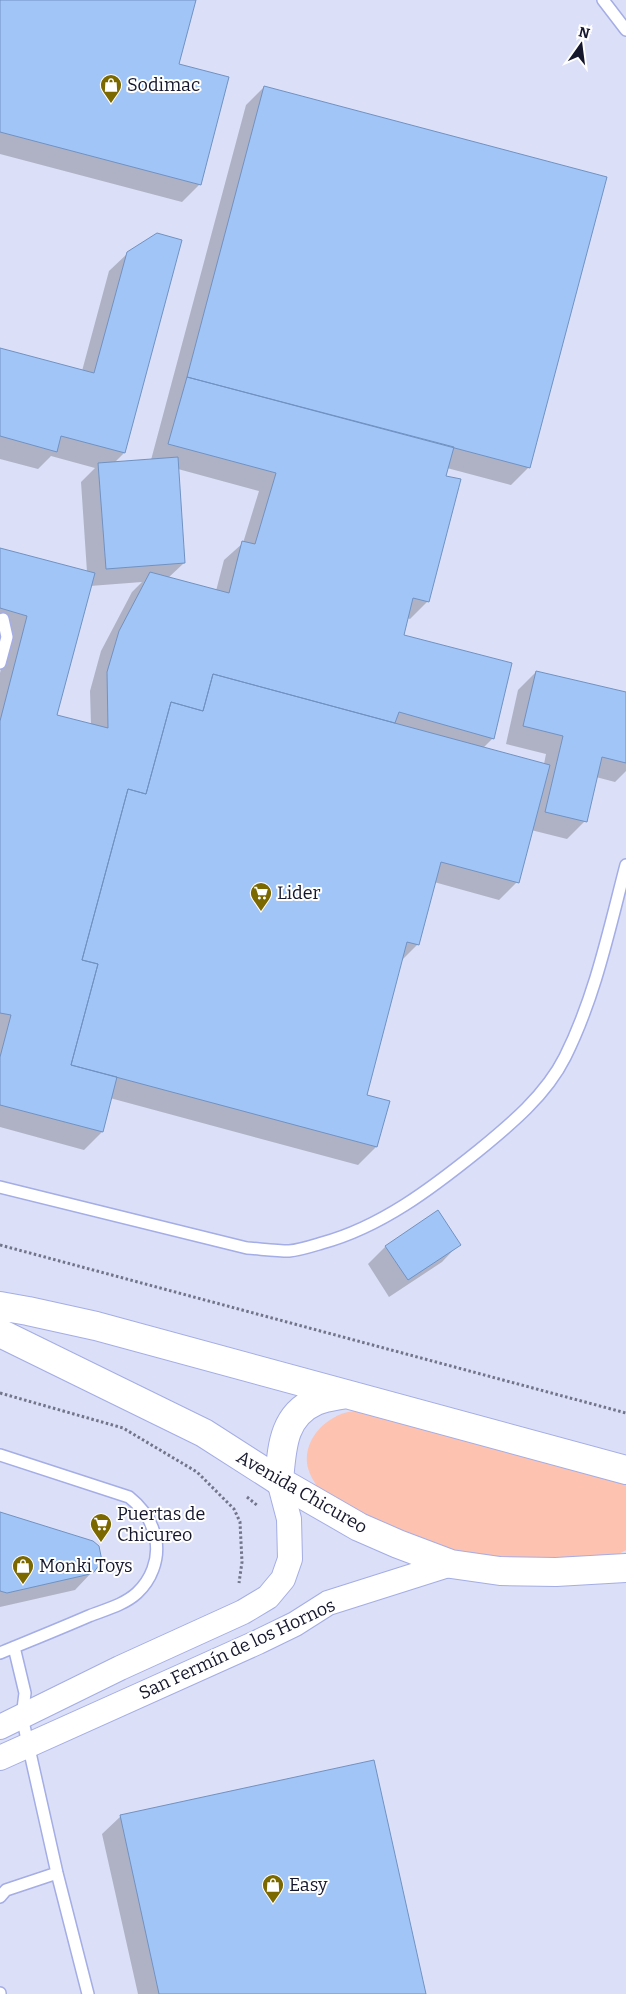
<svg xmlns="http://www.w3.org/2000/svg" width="626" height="1994" font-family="Bitter,serif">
  <rect width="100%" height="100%" fill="#dbdff7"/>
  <path fill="#fdc2b0" d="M356 1411 626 1483V1550L617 1555 607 1558 493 1560 470 1558 402 1534 318 1488C313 1480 308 1472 307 1463 304 1436 331 1412 356 1411Z"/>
  <path fill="#0003" fill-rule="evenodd" d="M0 0H195L178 65 200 184 182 202 0 154Z
    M264 87 529 467 511 485 447 468 428 601 410 619 407 618 403 636 493 738 483 748 544 764 546 754 506 744 518 690 536 672 626 694V771L615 782 596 777 585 821 567 839 531 830 517 882 499 900 434 882 418 944 401 961 365 1096 376 1147 358 1165 110 1098 102 1132 84 1150 0 1127V673L10 634 0 631V549L87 572 81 482 95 468 51 456 38 469 0 459V350L82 371 109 271 128 253 180 241 124 453 114 463 151 460 246 105ZM178 469 259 491 243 543 224 560 216 591 168 578 184 563ZM142 582 132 592 101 651 90 691 91 725 55 716 90 586Z
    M459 1244 442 1262 389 1297 368 1264 385 1247Z
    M0 1514 93 1571 75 1590 0 1607Z
    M121 1816 424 1994H138L102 1834Z"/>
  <path fill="#a2c5f8" stroke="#7092c2" d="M0 0H196L179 64 229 77 201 185 0 132Z
    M264 86 607 177 530 468 187 377Z
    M157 233 182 240 125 453 61 436 57 452 0 436V348L94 373 127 252Z
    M187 377 454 447 446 476 461 479 429 602 413 598 404 635 512 663 494 739 399 712 395 723 213 674 203 711 171 702 146 794 128 789 82 960 98 964 71 1065 117 1077 103 1132 0 1105V1057L11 1015 0 1013V721L27 616 0 608V548L95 573 57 715 108 728 107 672 119 631 150 572 229 593 242 541 255 544 276 473 168 444Z
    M178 457 185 563 106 569 98 463Z
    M536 671 626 692V763L602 757 587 822 545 812 563 736 523 726Z
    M213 674 550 765 519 883 441 862 419 945 407 942 367 1095 390 1101 377 1147 71 1065 98 964 82 960 128 789 146 794 171 702 203 711Z
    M438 1210 461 1245 408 1280 385 1246Z
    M0 1512 93 1541 99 1546 102 1561 94 1572 86 1575 7 1593 0 1591Z
    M374 1760 426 1994H159L120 1815Z"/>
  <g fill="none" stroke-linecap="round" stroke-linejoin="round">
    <g stroke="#a4ade5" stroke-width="14">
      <path id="service" d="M603 0 626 30
        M0 663 7 637 3 619
        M0 1187 247 1248C261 1249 276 1251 289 1251 300 1250 312 1246 322 1243 381 1227 432 1188 478 1151 511 1124 546 1095 565 1057 595 997 609 930 626 865
        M0 1455 129 1497C144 1509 153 1522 156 1541 159 1560 151 1580 137 1593 124 1605 104 1610 89 1616 59 1629 29 1641 0 1653
        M14 1647 25 1693 22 1717 57 1873 88 1994
        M0 1897 6 1890 57 1873
        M0 1993V1994"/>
    </g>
    <g stroke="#a4ade5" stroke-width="26">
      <path id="minor" d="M0 1727 120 1668 243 1612 268 1597 283 1579 290 1559 289 1519 279 1481
        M0 1758 258 1642 295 1624 328 1603 451 1564"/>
    </g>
    <g stroke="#a4ade5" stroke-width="30">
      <path id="secondary" d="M0 1306 28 1311 96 1326 626 1470
        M0 1333 204 1433 279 1481 359 1527 398 1544 451 1564 500 1571 556 1572 626 1568
        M279 1481C282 1449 282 1416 316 1401 325 1397 336 1396 346 1394"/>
    </g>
    <path stroke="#71748a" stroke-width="3" stroke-dasharray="2.5 2.5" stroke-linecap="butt" d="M0 1245 626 1413
      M0 1393 123 1428 197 1472 234 1509 240 1522 242 1562 239 1583
      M247 1497 258 1506"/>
    <use href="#service" stroke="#fff" stroke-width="11"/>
    <use href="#minor" stroke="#fff" stroke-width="24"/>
    <use href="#secondary" stroke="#fff" stroke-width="28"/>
  </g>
  <defs>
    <g id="shop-pin" transform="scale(1.125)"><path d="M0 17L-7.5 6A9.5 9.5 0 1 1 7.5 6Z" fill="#7b6900" stroke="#fff"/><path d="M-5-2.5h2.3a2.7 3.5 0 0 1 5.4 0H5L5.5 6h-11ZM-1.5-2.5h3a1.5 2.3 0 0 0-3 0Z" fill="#fff"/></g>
    <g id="supermarket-pin" transform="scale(1.125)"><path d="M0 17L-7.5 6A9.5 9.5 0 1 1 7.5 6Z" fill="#7b6900" stroke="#fff"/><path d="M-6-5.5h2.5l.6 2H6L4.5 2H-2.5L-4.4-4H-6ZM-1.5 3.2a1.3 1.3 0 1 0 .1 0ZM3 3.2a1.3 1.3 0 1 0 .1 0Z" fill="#fff"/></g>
  </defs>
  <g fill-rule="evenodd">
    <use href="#shop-pin" x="111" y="85"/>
    <use href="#supermarket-pin" x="261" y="893"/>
    <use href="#supermarket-pin" x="101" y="1524"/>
    <use href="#shop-pin" x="23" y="1566"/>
    <use href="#shop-pin" x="273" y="1885"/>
  </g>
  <g text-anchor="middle" stroke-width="4" stroke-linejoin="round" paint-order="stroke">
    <g font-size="18" fill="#15172c" stroke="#fff" text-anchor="start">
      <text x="127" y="91">Sodimac</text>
      <text x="277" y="899">Lider</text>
      <text x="117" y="1520">Puertas de<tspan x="117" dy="21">Chicureo</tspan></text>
      <text x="39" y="1572">Monki Toys</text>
      <text x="289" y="1891">Easy</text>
    </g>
    <g font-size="18" fill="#15172c" stroke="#fff">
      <text transform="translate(302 1492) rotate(30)" y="6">Avenida Chicureo</text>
      <text transform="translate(237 1649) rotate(-25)" y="6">San Fermín de los Hornos</text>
    </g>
  </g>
  <g transform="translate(581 45) rotate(14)" stroke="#ffffff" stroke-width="4" paint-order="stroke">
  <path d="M0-4L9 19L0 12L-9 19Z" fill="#15172c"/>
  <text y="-8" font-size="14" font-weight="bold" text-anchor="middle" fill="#15172c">N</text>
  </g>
</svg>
